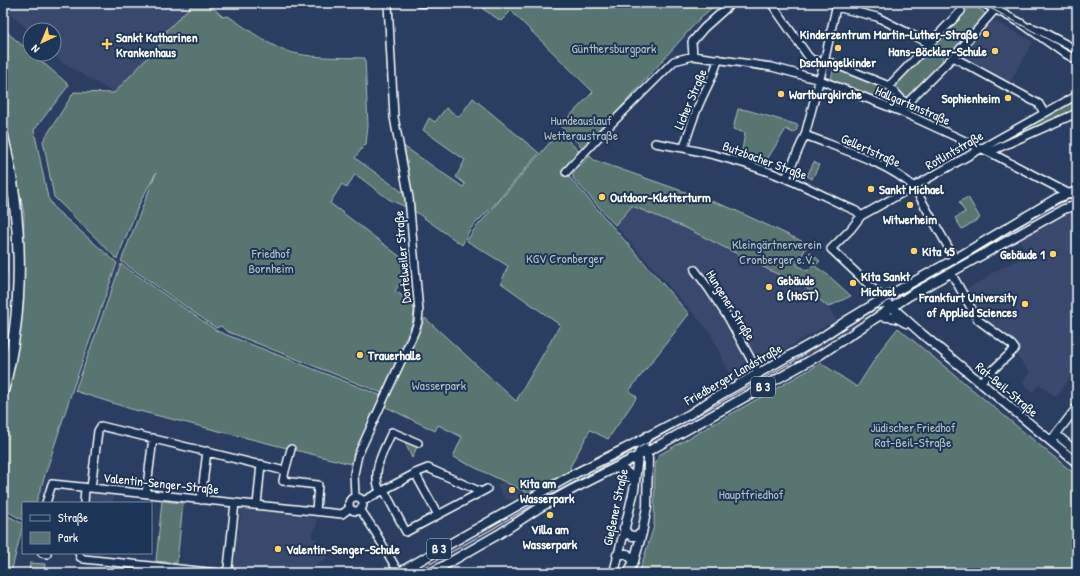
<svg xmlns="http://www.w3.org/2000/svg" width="1080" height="576" font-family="'Patrick Hand',sans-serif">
  <rect width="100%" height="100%" fill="#2a3e61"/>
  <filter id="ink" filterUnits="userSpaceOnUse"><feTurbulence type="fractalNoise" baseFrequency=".025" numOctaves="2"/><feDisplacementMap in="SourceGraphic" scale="8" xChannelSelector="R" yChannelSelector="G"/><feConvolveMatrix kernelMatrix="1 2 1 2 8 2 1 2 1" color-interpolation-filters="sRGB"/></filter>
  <g filter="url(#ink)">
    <path fill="#39496d" d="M5 3H194L166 31 169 35 114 93 63 63 53 54 54 30H30V32L10 13Z
      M993 20 1033 42 1009 84 961 57V53Z
      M1077 195V201L892 303 888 300 1057 203Z
      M632 206 686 228 795 282 797 280 828 307 836 320 732 379 710 332 615 225Z
      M1073 211 1077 214V369L1056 397 1039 384 1033 392 1022 383 1030 372 1016 355V349L980 318 965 290 987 278 986 276 1028 255 1019 239 1066 212Z
      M874 308H883L791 367 651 445 649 441 797 357Z
      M636 448 637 449 636 453 519 517 484 538 421 573H412L562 487 582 478Z
      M504 482 525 491 522 494 524 496 516 500 505 499 497 485Z
      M90 493 114 496 113 503H89Z
      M243 508 284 512 292 515 310 517 317 519 316 528 312 534V538L316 539 327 558 300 573H259L233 570 237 536 238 535 241 509Z"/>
    <path fill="#597472" stroke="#acbab8" d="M194 3H208L223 17 228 16C243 26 266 43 283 50 309 59 338 57 365 58L368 126 366 145 365 144 355 158 405 194 406 207 390 200 355 174 347 188 342 184 330 203 411 265 395 291 415 304 412 324 382 393 226 331 221 326 216 328 121 261 156 173 140 202 117 259 54 197 43 141 74 92 114 93 169 35 166 31Z
      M489 3H718L701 17 584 149 560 126 593 92 511 11 501 21 483 9Z
      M974 6 984 12 985 18 952 53 949 54 937 45V42L969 8Z
      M3 26 9 34 30 52V54H33L69 85 34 130 48 198 55 209 117 263 73 388 36 503H23V520L3 509V406L22 318 24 214 6 120 3 112Z
      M931 49 943 56 942 62 908 98 903 99 893 86 926 50Z
      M834 67 886 89 888 95 884 100 879 102 830 82Z
      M1077 96V110L992 147 991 145Z
      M473 98 539 153 494 205 470 229 462 245 413 210 409 179 402 145 463 187 465 184 456 177 465 160 423 130 429 118 435 122 446 108 459 117Z
      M738 109 747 110 798 125 796 131 793 133 786 129 761 169 740 162 745 133 733 129Z
      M559 132 580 152 564 171 689 314 629 391 637 397 608 439 590 430 570 467 571 471 530 494 453 457 462 437 438 425 435 431 384 406 425 318 516 401 560 325 501 283 508 266 467 241 473 231Z
      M590 156 594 160 728 207 808 244 797 265 807 271 813 265 828 275 851 296 828 307 798 281 795 283 686 228 632 206 615 225 573 178V173Z
      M814 162 819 165 812 179 807 176Z
      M968 197 980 218 962 229 955 218 965 212 959 202Z
      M3 202 7 240 3 237Z
      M810 252 820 261 816 265 806 256Z
      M121 264 217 331 382 396 351 464 131 409 75 391Z
      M3 279H5L7 295 3 330Z
      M898 328 1077 476V573H639L654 526 655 465 659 455 821 363 857 387 882 348Z
      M403 438 418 445 412 458Z
      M162 501 183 503 177 563 156 561Z
      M3 513 23 524 11 573H3Z
      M30 563 45 564 44 573H29Z"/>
    <path fill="#456e8d" stroke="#8fa8bb" d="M3 237 7 240V273L5 279H3Z"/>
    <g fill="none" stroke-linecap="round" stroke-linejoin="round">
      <g stroke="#fff" stroke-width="10">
        <path id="minor" d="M419 3H443
          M771 3 808 56 811 59 824 63H832L889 86 906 104
          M983 3 1021 23 1062 52 1077 60
          M836 7 877 17 930 44
          M1030 27 1041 31 1077 50
          M693 56 692 42 704 28 732 3
          M953 57 1039 104 1044 113
          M889 86 961 11
          M904 108 906 104 953 57 1001 3
          M805 135C840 149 887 162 914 187L955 259
          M655 143C700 150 744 161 787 179 810 188 833 201 856 211L861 216
          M684 147C689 131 694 115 701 100 707 86 715 74 718 59
          M989 152 1077 113
          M566 172 604 131 674 61 693 56 772 67 820 80 902 112 989 152 1068 193
          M786 178 805 135 824 63 837 3
          M695 270 709 289 729 319 759 374
          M951 273 978 320 1012 345 1015 349 980 382
          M887 302 831 249 851 229 861 216 1077 95
          M1056 434 1077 452
          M1051 441 1077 407
          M285 471 291 449
          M415 473 438 515
          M91 488 98 431 101 426 285 471 283 481 318 485 316 511
          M384 490 406 532 487 489
          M380 492C371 470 383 452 392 432L418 443
          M146 494 153 438
          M355 496 354 474 358 455 414 333 418 322 419 312 409 198 394 117 388 3
          M349 504a7 7 0 1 1 14 0a7 7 0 1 1-14 0Z
          M201 500 207 451
          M363 501 418 472 428 468 481 492
          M46 503 52 484 342 514 350 508
          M84 503 85 488
          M257 505 261 464
          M360 509 374 530 396 568 401 573
          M42 553 47 554
          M79 553 80 557 84 559 218 573
          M222 573 225 572 228 568 235 503"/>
      </g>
      <g stroke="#fff" stroke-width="11">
        <path id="major" d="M875 304 885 303 892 307 922 334 1077 463
          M879 316 897 318 906 323
          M615 468C624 468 629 474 635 480
          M624 528C628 537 634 538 642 533
          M617 555 620 554H627L634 561
          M398 573 572 475 624 449 690 414 711 400 819 339 846 321 891 294 955 259 1057 198 1077 191
          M431 573 499 534 539 508 571 490 654 448 820 355 909 296 1064 209 1077 205
          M614 573 634 490 638 456 647 436
          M628 573 634 561 642 533 647 507 648 458 644 449"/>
      </g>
      <g stroke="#fff" stroke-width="13">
        <path id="highway" d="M3 137C23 221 25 307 3 391"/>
      </g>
      <use href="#minor" stroke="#1d3557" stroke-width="7"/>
      <use href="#major" stroke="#1d3557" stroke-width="8"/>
      <use href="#highway" stroke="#1d3557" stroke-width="10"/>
      <path stroke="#fff" stroke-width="1" d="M981 3 1077 55
        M414 573 492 529 541 500 651 441 789 364 874 309 976 252 1013 229 1060 203 1077 196"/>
    </g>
  </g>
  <g fill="#ffd166" stroke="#1d3557" stroke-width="1.5">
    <circle cx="986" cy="34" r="4"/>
    <path d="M105 38h4v4h4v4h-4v4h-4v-4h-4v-4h4z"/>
    <circle cx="838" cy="48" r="4"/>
    <circle cx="995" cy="51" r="4"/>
    <circle cx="781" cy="94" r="4"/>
    <circle cx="1008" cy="98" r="4"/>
    <circle cx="871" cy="189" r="4"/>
    <circle cx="602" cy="197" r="4"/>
    <circle cx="910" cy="205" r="4"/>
    <circle cx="914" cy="251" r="4"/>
    <circle cx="1053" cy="254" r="4"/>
    <circle cx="853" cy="283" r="4"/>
    <circle cx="769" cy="287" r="4"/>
    <circle cx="1025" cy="304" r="4"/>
    <circle cx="360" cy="355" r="4"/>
    <circle cx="512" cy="490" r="4"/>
    <circle cx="550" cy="515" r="4"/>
    <circle cx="278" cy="549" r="4"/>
  </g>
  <g text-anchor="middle" stroke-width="4" stroke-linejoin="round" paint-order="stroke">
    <g fill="#1d3557" stroke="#bbc2cd" stroke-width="1">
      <rect x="751" y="377" width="24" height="20" rx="3"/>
      <rect x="427" y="539" width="24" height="20" rx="3"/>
    </g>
    <g font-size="12" font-weight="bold" fill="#fff">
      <text x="763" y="391">B 3</text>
      <text x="439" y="553">B 3</text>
    </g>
    <g font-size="13" font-weight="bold" fill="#fff" stroke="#1d3557" text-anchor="start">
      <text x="978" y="39" text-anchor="end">Kinderzentrum Martin-Luther-Straße</text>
      <text x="116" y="42">Sankt Katharinen<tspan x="116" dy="15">Krankenhaus</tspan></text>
      <text x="987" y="56" text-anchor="end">Hans-Böckler-Schule</text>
      <text x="838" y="67" text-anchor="middle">Dschungelkinder</text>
      <text x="789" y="99">Wartburgkirche</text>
      <text x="1000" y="103" text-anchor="end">Sophienheim</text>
      <text x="879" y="194">Sankt Michael</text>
      <text x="610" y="202">Outdoor-Kletterturm</text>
      <text x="910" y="224" text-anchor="middle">Witwerheim</text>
      <text x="922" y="256">Kita 45</text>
      <text x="1045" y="259" text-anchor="end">Gebäude 1</text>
      <text x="861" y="281">Kita Sankt<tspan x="861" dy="15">Michael</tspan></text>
      <text x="777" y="285">Gebäude<tspan x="777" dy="15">B (HoST)</tspan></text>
      <text x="1017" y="302" text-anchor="end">Frankfurt University<tspan x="1017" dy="15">of Applied Sciences</tspan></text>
      <text x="368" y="360">Trauerhalle</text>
      <text x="520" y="488">Kita am<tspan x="520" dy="15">Wasserpark</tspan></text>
      <text x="550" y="534" text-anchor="middle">Villa am<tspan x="550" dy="15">Wasserpark</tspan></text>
      <text x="286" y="554">Valentin-Senger-Schule</text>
    </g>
    <g font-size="13" fill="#b4c0c0" stroke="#1d3557">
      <text x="614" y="53">Günthersburgpark</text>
      <text x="581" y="125">Hundeauslauf<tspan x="581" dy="15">Wetteraustraße</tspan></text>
      <text x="777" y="249">Kleingärtnerverein<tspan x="777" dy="15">Cronberger e.V.</tspan></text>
      <text x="271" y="258">Friedhof<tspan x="271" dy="15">Bornheim</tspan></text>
      <text x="565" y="263">KGV Cronberger</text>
      <text x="439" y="390">Wasserpark</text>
      <text x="913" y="432">Jüdischer Friedhof<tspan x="913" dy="15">Rat-Beil-Straße</tspan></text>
      <text x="751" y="499">Hauptfriedhof</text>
    </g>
    <g font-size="13" fill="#fff" stroke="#1d3557">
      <text transform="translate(690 99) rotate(-67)" y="5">Licher Straße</text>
      <text transform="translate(913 105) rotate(23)" y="5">Hallgartenstraße</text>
      <text transform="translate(871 150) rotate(24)" y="5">Gellertstraße</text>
      <text transform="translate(954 150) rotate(-30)" y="5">Rotlintstraße</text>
      <text transform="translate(765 160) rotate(20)" y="5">Butzbacher Straße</text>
      <text transform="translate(402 257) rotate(-95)" y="5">Dortelweiler Straße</text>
      <text transform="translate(731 305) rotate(58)" y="5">Hungener Straße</text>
      <text transform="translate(733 374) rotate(-30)" y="5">Friedberger Landstraße</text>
      <text transform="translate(1007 389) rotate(40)" y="5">Rat-Beil-Straße</text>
      <text transform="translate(161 483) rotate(6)" y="5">Valentin-Senger-Straße</text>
      <text transform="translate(615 507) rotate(-78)" y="5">Gießener Straße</text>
    </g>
  </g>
  <rect width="1080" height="576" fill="none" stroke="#1d3557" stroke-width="16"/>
  <rect x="8" y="8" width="1064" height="560" fill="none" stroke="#fff" stroke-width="1.5" filter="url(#ink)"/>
  <rect x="22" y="502" width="130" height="52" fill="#1d3557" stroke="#77869a"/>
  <rect x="30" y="515" width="20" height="6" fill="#1d3557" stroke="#77869a"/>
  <text x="58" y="522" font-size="12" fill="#ffffff">Straße</text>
  <rect x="30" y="532" width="20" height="12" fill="#597472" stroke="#77869a"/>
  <text x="58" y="542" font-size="12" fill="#ffffff">Park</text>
  <g transform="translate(42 42) rotate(224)"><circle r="19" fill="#1d3557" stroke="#77869a"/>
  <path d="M0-3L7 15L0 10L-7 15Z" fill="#ffd166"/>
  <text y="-6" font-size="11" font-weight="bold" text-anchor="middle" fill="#ffffff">N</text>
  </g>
</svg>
